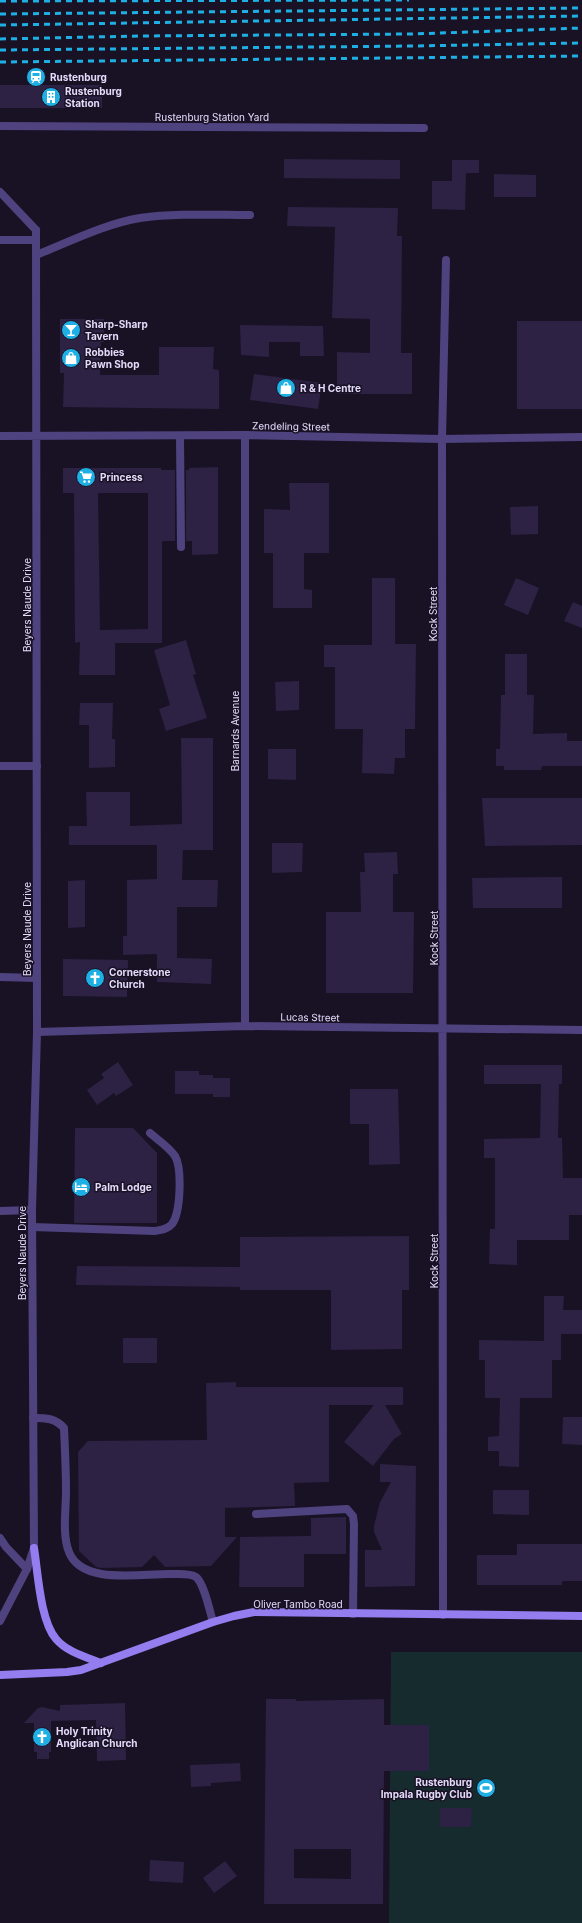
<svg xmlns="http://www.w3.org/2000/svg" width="582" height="1923" font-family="Inter,sans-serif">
  <rect width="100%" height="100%" fill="#191225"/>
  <path fill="#162b2e" d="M391 1652H582V1923H389Z"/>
  <path fill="#2d2144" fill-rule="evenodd" d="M0 85H102V108H0Z
    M284 159 400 160V179L284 178Z
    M452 160H479V173H466L465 210 432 209V181H452Z
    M494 174 536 175V197H494Z
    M288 207 398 208 397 236H402L401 353H412V394H337V352L370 353V319L332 318 335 227 287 226Z
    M60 319H104V342H101L100 375H159V347H214L213 369 219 370V409L63 407 64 373H60Z
    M517 321H582V409H517Z
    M240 325 323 326 324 356H300V342H269V357L241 355Z
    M254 374 322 383 318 409 250 400Z
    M218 467V554L192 555V541H186V470H189V468Z
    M63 468H161V470H175V541H162V643H115V675H79L80 642 75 643 74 493H63ZM98 493H148V629L100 630Z
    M289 483H329V553H304V589L312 590V608H273V553H264V509L290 510Z
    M538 506V534L511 535 510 507Z
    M372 578H395V644H416L415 729H405V758H395L394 774 362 773 363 729H335V667H324V645H372Z
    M516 578 539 588 528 615 504 605Z
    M573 602 582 606V628L564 621Z
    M186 640 196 674 193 675 207 718 166 731 159 709 170 705 154 650Z
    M505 654H527V695H534L533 734 567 733V741H582V766H542L541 770H504V766H496V749H500L501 695H505Z
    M299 681V710L276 711 275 682Z
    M80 703H113L112 739H115V767L89 768V725H79Z
    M181 738H213V850H183L182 880H218L217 907H177V958L212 959 211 984 157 982V954L123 955V936H127V880L157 879V845H69V826H87L86 792H130V826L182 824Z
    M268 749H296V780L268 779Z
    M482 798H582V845L485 846Z
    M272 843H303L302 872 272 873Z
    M397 852 398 874H393V912H414L413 993H326V912H361L360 872H365L364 853Z
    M562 877V908H473L472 878Z
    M85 880V927L68 928V881Z
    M63 959 128 960 127 997 63 996Z
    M118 1062 133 1085 116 1096 114 1093 97 1105 87 1090 104 1078 101 1074Z
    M484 1065H562V1084H559L558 1138H562L563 1178H582V1215H569V1240H517V1265L489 1264 490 1229H495V1158H484V1139L540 1138 541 1084H484Z
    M175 1071H199V1075H213V1078H230V1097H213V1094H175Z
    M350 1089H398L400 1164 369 1165V1124H350Z
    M75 1128H133L157 1153V1223H74Z
    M409 1236V1290H402V1349L331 1350V1290H240V1287L76 1285 77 1266 240 1267V1237Z
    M544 1296H564L563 1310H582V1334H561V1360H552V1398H520L519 1467 499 1466V1451H488V1437L499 1436 500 1398H485V1360H479V1340L544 1341Z
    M123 1338H157V1363H123Z
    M236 1382V1387H403V1405H385L402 1434 394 1439 373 1466 344 1442 374 1405H329V1482L294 1483 295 1506 225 1508V1537H237L211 1566 165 1567 154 1555 142 1567 101 1568 96 1567 79 1551 78 1452 88 1441 207 1440 206 1383Z
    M563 1417H582V1445L562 1444Z
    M380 1464 416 1466 415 1586 365 1587V1550H382L374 1532V1526L380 1502 391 1482H380Z
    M493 1490H529V1515L493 1514Z
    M346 1517V1554H304V1587H239L240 1537 311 1536V1518Z
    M517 1544H582V1581H562V1585H477V1555H517Z
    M266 1699H296V1701L384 1699V1725H429V1771H384L383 1904H264ZM294 1849H351V1879L294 1878Z
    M125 1703 126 1760 97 1761 96 1720 51 1721V1752H49V1759H37V1752H34V1723H24L38 1708 42 1707 60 1711V1705Z
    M240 1763 241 1781 211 1783V1786L191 1787 190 1765Z
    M440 1808H472L471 1827H440Z
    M150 1860 184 1862 183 1883 149 1881Z
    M225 1861 237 1876 214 1893 203 1878Z"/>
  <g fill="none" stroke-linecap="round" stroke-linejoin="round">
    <path stroke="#4f437f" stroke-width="8" d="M0 126 424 128
      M0 192 36 230
      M36 255C69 242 104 224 140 218 176 213 213 215 250 215
      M180 436 181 547
      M0 766H37
      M0 977 37 978
      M32 1227 155 1231C161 1230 168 1229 172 1224 181 1212 182 1168 175 1156 169 1147 158 1140 150 1133
      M33 1418C46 1418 55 1418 64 1428 65 1449 66 1470 66 1492 66 1510 62 1535 69 1552 82 1586 143 1573 172 1574 180 1574 190 1573 196 1577 204 1583 210 1612 213 1622
      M256 1514 347 1509 353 1516 354 1524 353 1614
      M0 1538 6 1547 27 1569"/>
    <path stroke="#4f437f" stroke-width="8" d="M0 240H36
      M245 435V1026
      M0 436 245 435 442 439 582 437
      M37 1032 245 1026 582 1030
      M0 1211 32 1210
      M443 1615 442 439 446 260
      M0 1621 27 1569 34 1548 32 1210 37 1032 36 230"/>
    <path stroke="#937def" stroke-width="8" d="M34 1548C38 1573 40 1620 56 1639 67 1652 86 1657 101 1663
      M0 1675 67 1672 81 1670 213 1622 234 1616 254 1612 582 1616"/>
    <path stroke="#1eb0e4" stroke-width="3" stroke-dasharray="6 5" stroke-linecap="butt" d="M0 1 409 0
      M0 14 582 8
      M0 25 582 16
      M0 39 139 36 412 34 582 28
      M0 50 413 46 582 43
      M0 62 582 56"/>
  </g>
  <defs>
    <g id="station-disc" transform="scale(1)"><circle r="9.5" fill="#1eb0e4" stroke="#191225"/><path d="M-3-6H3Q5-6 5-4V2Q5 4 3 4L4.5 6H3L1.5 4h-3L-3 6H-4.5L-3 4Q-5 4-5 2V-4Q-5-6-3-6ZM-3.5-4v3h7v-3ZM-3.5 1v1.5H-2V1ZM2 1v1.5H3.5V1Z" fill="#fff"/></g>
    <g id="building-disc" transform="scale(1)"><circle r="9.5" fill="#1eb0e4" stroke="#191225"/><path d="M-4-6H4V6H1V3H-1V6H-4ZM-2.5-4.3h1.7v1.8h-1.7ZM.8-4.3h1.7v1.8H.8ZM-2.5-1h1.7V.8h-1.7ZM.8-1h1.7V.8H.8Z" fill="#fff"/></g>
    <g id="bar-disc" transform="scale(1)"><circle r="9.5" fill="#1eb0e4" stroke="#191225"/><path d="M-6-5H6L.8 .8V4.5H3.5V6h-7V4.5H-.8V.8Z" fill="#fff"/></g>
    <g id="shop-disc" transform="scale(1)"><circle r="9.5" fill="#1eb0e4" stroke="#191225"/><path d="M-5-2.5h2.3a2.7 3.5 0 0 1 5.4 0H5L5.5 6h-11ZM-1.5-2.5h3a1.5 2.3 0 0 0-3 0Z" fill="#fff"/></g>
    <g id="supermarket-disc" transform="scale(1)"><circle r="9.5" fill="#1eb0e4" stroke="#191225"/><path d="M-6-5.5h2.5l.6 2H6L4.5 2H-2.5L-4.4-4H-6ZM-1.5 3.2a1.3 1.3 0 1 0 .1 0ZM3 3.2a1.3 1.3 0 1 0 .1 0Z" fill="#fff"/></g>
    <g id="church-disc" transform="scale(1)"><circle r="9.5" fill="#1eb0e4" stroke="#191225"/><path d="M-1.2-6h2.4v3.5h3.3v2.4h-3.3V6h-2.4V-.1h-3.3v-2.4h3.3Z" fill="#fff"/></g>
    <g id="hotel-disc" transform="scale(1)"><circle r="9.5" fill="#1eb0e4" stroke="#191225"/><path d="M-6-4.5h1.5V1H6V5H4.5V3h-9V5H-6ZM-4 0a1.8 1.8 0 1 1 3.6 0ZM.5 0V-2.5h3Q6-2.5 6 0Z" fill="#fff"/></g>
    <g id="stadium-disc" transform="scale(1)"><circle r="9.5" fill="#1eb0e4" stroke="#191225"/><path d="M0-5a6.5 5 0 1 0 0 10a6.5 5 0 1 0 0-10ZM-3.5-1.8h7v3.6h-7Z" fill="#fff"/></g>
  </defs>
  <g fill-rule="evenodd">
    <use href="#station-disc" x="36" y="77"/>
    <use href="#building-disc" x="51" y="97"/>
    <use href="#bar-disc" x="71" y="330"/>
    <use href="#shop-disc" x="71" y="358"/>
    <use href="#shop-disc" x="286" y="388"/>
    <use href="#supermarket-disc" x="86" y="477"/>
    <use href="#church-disc" x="95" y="978"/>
    <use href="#hotel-disc" x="81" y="1187"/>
    <use href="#church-disc" x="42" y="1737"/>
    <use href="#stadium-disc" x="486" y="1788"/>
  </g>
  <g text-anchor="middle" stroke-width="3" stroke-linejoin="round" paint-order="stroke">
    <g font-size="10" font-weight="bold" fill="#e4dbfb" stroke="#191225" text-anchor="start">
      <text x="50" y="81">Rustenburg</text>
      <text x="65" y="95">Rustenburg<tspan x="65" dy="12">Station</tspan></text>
      <text x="85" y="328">Sharp-Sharp<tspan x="85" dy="12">Tavern</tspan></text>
      <text x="85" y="356">Robbies<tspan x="85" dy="12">Pawn Shop</tspan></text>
      <text x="300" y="392">R &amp; H Centre</text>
      <text x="100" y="481">Princess</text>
      <text x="109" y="976">Cornerstone<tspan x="109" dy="12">Church</tspan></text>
      <text x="95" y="1191">Palm Lodge</text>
      <text x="56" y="1735">Holy Trinity<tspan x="56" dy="12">Anglican Church</tspan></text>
      <text x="472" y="1786" text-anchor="end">Rustenburg<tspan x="472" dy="12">Impala Rugby Club</tspan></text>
    </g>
    <g font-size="10" fill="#e4dbfb" stroke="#191225">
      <text x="212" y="121">Rustenburg Station Yard</text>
      <text transform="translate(291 426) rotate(1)" y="4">Zendeling Street</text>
      <text transform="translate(27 605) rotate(-90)" y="4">Beyers Naude Drive</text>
      <text transform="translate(433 614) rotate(-90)" y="4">Kock Street</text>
      <text transform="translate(235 731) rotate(-90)" y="4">Barnards Avenue</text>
      <text transform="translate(27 929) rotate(-90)" y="4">Beyers Naude Drive</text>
      <text transform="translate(434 938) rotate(-90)" y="4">Kock Street</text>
      <text transform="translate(310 1017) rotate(1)" y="4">Lucas Street</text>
      <text transform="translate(22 1253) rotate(-90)" y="4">Beyers Naude Drive</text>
      <text transform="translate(434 1261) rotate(-90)" y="4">Kock Street</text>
      <text x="298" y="1608">Oliver Tambo Road</text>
    </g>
  </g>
</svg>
